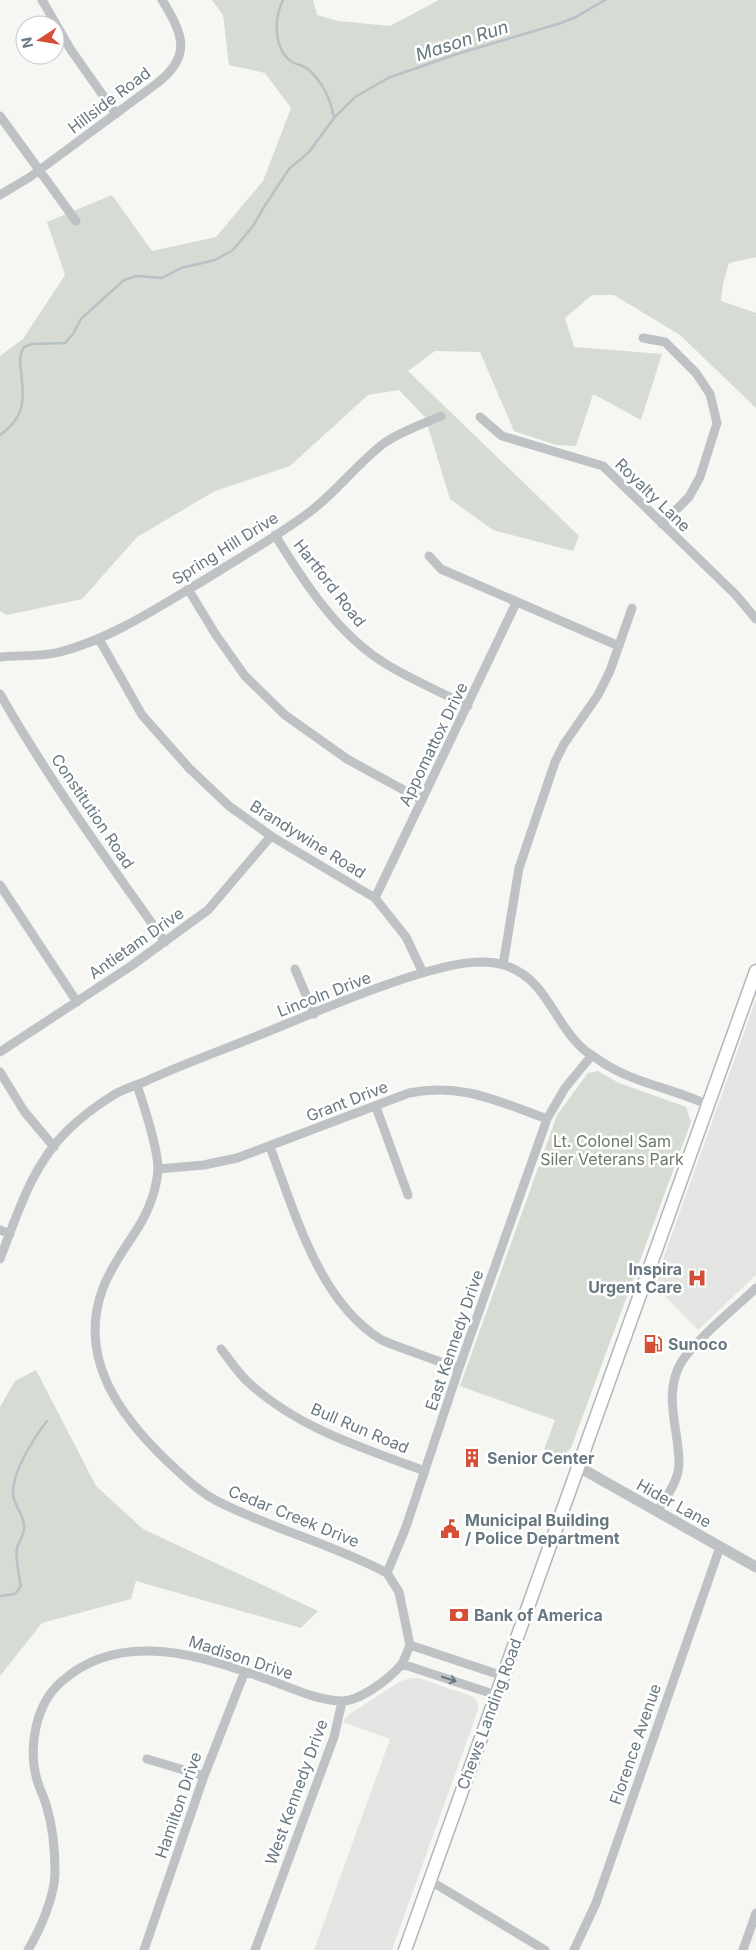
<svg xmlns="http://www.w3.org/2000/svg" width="756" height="1950" font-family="Inter,sans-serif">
  <rect width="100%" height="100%" fill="#f6f6f3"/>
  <path fill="#e4e5e3" d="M756 999V1275L698 1330 651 1282 657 1267 662 1262Z
    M411 1678H418L474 1697 478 1705V1710L392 1950H314L390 1739 343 1722 348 1715 401 1681Z"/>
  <path fill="#d6dbd3" d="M212 0H313L317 15 338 21 390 26 439 0H756V257L729 263 723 284 721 301 756 313V408L680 335 614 295H592L565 318 574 347 662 354 641 420 593 394 576 446 556 445 514 431 480 352 435 351 408 371 579 536 573 551 493 530 450 499 425 417 399 390 368 395 290 466 215 491 137 537 82 599 7 615 0 611V356L23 339 65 275 47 222 112 195 152 251 216 237 263 181 291 108 265 73 229 65 223 15Z
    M598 1071 619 1083 686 1107 691 1122 571 1448 563 1456 544 1450 555 1420 460 1386 557 1115 588 1073Z
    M36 1370 96 1486 143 1529 318 1611 301 1628 136 1581 131 1599 42 1623 0 1676V1407L15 1381Z"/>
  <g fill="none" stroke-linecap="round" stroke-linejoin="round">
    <path stroke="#b6c2c5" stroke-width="2.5" d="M283 0C274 18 273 49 292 62 298 65 304 65 309 70 323 83 331 100 334 118
      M0 435C26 417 24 399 21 371 20 362 19 355 24 347L32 344 65 343 73 334 81 319 124 280 137 276 162 278 181 268 215 260 233 250 253 226 264 207 289 169 309 152 334 118 355 97 388 78 457 54 561 23 576 17 605 0
      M0 1596 15 1594 21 1586C19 1575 15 1560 17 1548 19 1541 25 1534 24 1526 24 1514 14 1506 13 1494 12 1471 34 1438 47 1421"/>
    <g stroke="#b0b6b9" stroke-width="15">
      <path id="secondary" d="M405 1950 756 971"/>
    </g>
    <path stroke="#bec2c5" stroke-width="9" d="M42 0 71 50 116 114
      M0 116 76 221
      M0 195 30 177 156 84C193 56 183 34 162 0
      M643 338 665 342 696 373 710 394 717 423 700 477 689 497 662 524
      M480 417 502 436 603 466 736 595 756 619
      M275 535C304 582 338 635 386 664 412 680 441 692 468 706
      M429 556 441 569 619 646
      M188 589 216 635 245 676 285 715 347 759 422 800
      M99 639 142 715 189 768 229 806 271 836 375 898 406 937 423 973
      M0 657C20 655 41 657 60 652 113 638 160 606 206 579 241 557 278 536 311 511 337 491 357 464 383 444 397 433 425 423 441 416
      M0 694C49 780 108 861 165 942
      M0 885 77 1002
      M375 898 516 603
      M503 965 519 868 555 762 564 744 598 695 610 671 632 608
      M295 969 314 1014
      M0 1052 131 966 208 910 271 836
      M0 1072 24 1111 54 1147
      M137 1085C144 1106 158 1147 158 1169 157 1188 149 1210 139 1226 127 1246 111 1266 103 1288 77 1357 119 1415 167 1461 182 1475 198 1491 217 1501 272 1529 332 1544 387 1573
      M376 1107 408 1195
      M270 1147C295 1212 318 1300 380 1339 387 1343 395 1345 402 1348 421 1355 440 1362 459 1368
      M158 1169 204 1165 237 1158 409 1093C461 1082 500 1102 547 1119
      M0 1230 10 1234
      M0 1259C17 1215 32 1165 67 1131 80 1118 96 1106 112 1096 121 1090 133 1086 144 1082 174 1068 206 1056 237 1044 298 1020 359 992 422 973 447 966 479 957 504 965 547 979 552 1020 581 1047 586 1052 593 1056 599 1060 631 1083 673 1088 708 1105
      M221 1349C230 1360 238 1373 248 1382 297 1428 363 1448 425 1471
      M657 1512C666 1497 679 1481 679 1463 679 1429 662 1393 682 1361 698 1338 735 1308 756 1288
      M410 1645 399 1592 387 1573 406 1527 459 1368 547 1119 565 1088 592 1055
      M410 1645 503 1676
      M402 1664 496 1695
      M147 1759 204 1776
      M429 1880 545 1950
      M28 1950C40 1930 55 1896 55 1872 55 1852 53 1828 47 1808 45 1799 40 1790 37 1780 28 1748 35 1705 61 1682 122 1627 205 1657 272 1681 294 1689 317 1700 341 1701 359 1702 389 1679 401 1665 405 1660 407 1651 410 1645
      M144 1950 204 1776 245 1671
      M255 1950 334 1737 342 1702
      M574 1950 596 1903 720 1547
      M743 1950 756 1913"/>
    <path stroke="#bec2c5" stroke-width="11" d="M577 1466 756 1567"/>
    <use href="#secondary" stroke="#fff" stroke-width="12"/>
  </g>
  <defs><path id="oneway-shaft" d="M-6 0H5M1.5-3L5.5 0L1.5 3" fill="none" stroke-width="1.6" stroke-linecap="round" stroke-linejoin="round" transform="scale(1.25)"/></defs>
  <use stroke="#687881" href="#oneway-shaft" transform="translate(449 1679) rotate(18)"/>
  <defs>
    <g id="hospital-bare" transform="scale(1.5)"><path d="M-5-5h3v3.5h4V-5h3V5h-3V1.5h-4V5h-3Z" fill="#d44f36" stroke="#fff" stroke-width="2.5" paint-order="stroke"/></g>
    <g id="fuel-bare" transform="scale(1.5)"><path d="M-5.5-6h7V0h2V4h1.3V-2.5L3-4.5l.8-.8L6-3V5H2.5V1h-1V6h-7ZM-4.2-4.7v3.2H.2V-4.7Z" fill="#d44f36" stroke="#fff" stroke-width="2.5" paint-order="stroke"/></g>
    <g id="building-bare" transform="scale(1.5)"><path d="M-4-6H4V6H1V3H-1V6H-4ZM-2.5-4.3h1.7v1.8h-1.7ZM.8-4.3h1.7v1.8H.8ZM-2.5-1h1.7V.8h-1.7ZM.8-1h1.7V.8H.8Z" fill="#d44f36" stroke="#fff" stroke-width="2.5" paint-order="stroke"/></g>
    <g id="civic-bare" transform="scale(1.5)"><path d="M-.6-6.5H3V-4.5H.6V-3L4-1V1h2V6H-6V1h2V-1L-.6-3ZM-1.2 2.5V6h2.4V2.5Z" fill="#d44f36" stroke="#fff" stroke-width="2.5" paint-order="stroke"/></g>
    <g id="bank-bare" transform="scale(1.5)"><path d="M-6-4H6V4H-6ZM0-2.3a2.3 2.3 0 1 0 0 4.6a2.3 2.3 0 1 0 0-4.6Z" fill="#d44f36" stroke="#fff" stroke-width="2.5" paint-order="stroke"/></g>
  </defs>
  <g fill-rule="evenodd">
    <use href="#hospital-bare" x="697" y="1278"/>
    <use href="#fuel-bare" x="653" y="1344"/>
    <use href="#building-bare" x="472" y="1458"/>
    <use href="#civic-bare" x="450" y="1529"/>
    <use href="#bank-bare" x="459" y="1615"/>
  </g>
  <g text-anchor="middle" stroke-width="5" stroke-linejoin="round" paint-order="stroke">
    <g font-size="16" fill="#687881" stroke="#fff">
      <text transform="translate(109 100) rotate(-37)" y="6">Hillside Road</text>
      <text transform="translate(653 495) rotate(44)" y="6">Royalty Lane</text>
      <text transform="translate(225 548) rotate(-32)" y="6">Spring Hill Drive</text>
      <text transform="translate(330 583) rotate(52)" y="6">Hartford Road</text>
      <text transform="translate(433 744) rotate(-64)" y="6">Appomattox Drive</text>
      <text transform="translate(93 811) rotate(56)" y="6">Constitution Road</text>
      <text transform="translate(308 839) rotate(32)" y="6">Brandywine Road</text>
      <text transform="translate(136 943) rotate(-35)" y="6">Antietam Drive</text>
      <text transform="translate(324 994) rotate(-21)" y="6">Lincoln Drive</text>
      <text transform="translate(347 1101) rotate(-21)" y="6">Grant Drive</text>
      <text transform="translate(454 1340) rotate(-71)" y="6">East Kennedy Drive</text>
      <text transform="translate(360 1428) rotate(23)" y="6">Bull Run Road</text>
      <text transform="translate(674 1503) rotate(29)" y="6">Hider Lane</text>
      <text transform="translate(294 1516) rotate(22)" y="6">Cedar Creek Drive</text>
      <text transform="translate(241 1657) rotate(18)" y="6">Madison Drive</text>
      <text transform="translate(489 1714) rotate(-70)" y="6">Chews Landing Road</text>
      <text transform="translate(635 1744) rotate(-71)" y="6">Florence Avenue</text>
      <text transform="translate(296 1792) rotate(-70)" y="6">West Kennedy Drive</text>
      <text transform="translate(178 1805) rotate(-71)" y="6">Hamilton Drive</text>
    </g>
    <g font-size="16" fill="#6b7966" stroke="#fff">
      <text x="612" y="1147">Lt. Colonel Sam<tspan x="612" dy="18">Siler Veterans Park</tspan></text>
    </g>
    <g font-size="16" font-weight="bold" fill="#687881" stroke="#fff" text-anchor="start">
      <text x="682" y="1275" text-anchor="end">Inspira<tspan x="682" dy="18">Urgent Care</tspan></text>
      <text x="668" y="1350">Sunoco</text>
      <text x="487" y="1464">Senior Center</text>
      <text x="465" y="1526">Municipal Building<tspan x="465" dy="18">/ Police Department</tspan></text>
      <text x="474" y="1621">Bank of America</text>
    </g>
    <g font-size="18" font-style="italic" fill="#63797e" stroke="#fff">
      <text transform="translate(462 41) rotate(-18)" y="6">Mason Run</text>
    </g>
  </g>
  <g transform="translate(40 40) rotate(258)"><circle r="24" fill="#ffffff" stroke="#c3c9cd"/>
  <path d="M0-4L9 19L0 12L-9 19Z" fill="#d44f36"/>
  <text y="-8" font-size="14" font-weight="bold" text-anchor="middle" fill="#687881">N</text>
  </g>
</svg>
